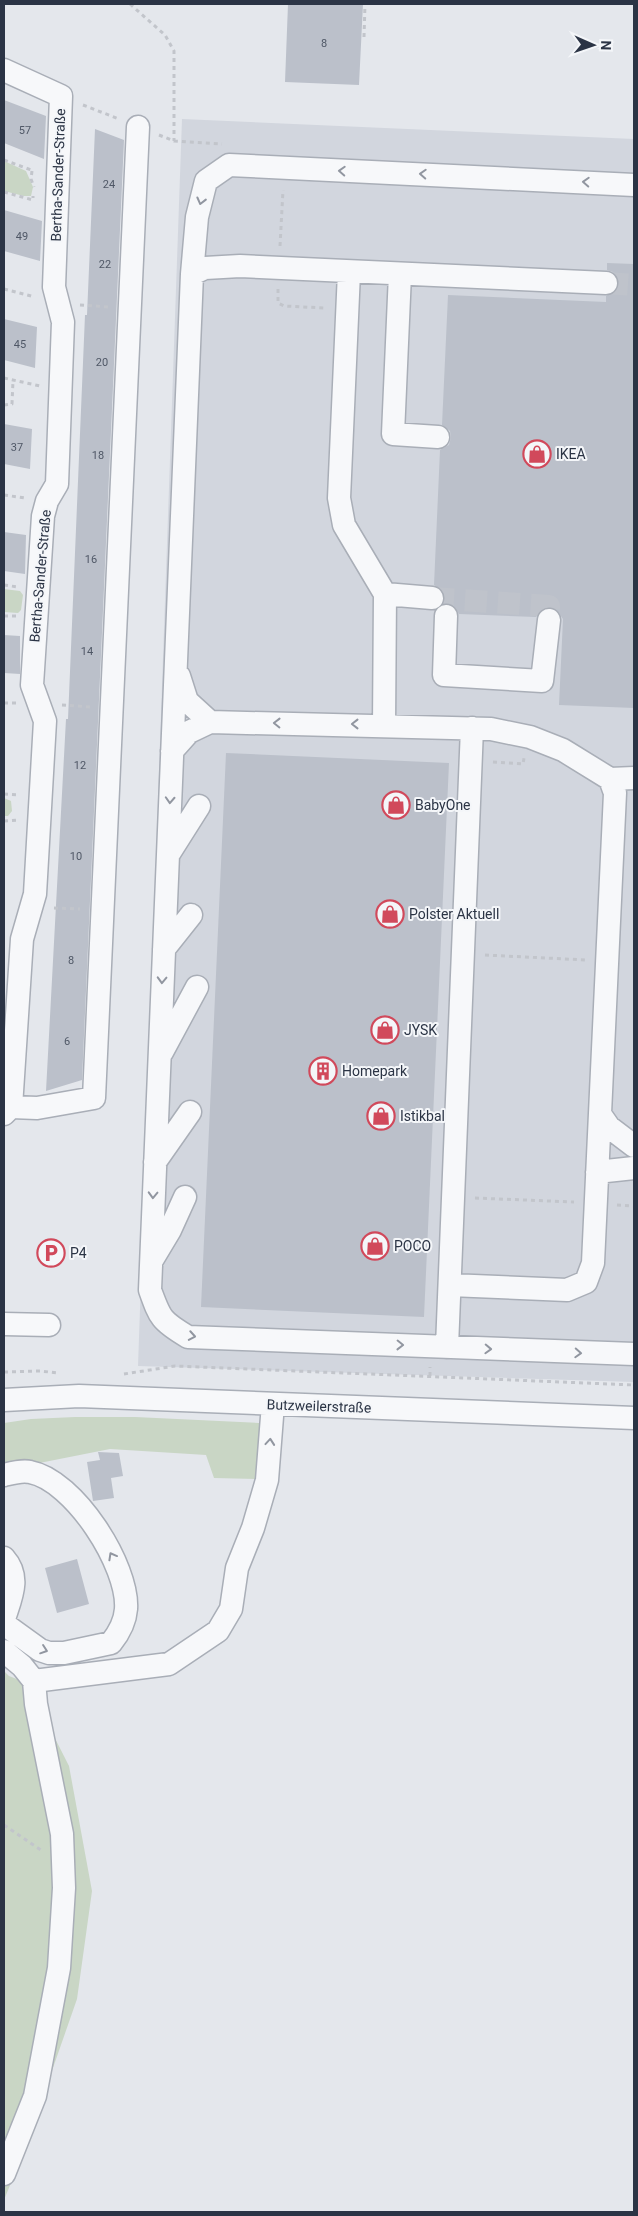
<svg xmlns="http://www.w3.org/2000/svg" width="638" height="2216" font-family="Roboto,sans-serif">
  <rect width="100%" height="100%" fill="#e4e7ec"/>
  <path fill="#d2d6de" d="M182 119 634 139V1382L138 1366Z"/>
  <path fill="#c9d6c5" d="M4 161 26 171 33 187 31 196H24L4 191Z
    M4 589 20 591 23 595 21 610 18 613 4 612Z
    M4 798 11 801 12 811 8 816H4Z
    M75 1417H135L259 1423 263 1430 258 1479 214 1478 206 1455 110 1449 4 1470V1423L31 1419Z
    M4 1671 9 1676 27 1683 69 1766 92 1891 77 1999 24 2151 4 2200Z"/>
  <path fill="#bbc0ca" d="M288 4H363L359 85 285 82Z
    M4 100 46 116 44 159 4 143Z
    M95 129 124 140 82 1080 46 1091 66 719H68L85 315H87Z
    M4 210 42 221 40 261 4 251Z
    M607 263 634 264V708L559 705 563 619 556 609 544 608 536 617 459 614 453 605 444 603V592L434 585 440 450 449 445 451 437 450 431 442 425 448 295 606 302V296L617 290 619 283 613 272 607 270Z
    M4 319 37 327 35 368 4 360Z
    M4 424 32 429 30 469 4 464Z
    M4 532 26 535 25 574 4 571Z
    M4 635 20 636V674L4 673Z
    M226 753 449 763 424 1317 201 1307Z
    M98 1452 119 1453 123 1476 111 1478 114 1498 93 1501 87 1462 100 1460Z
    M77 1559 89 1604 57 1613 45 1568Z"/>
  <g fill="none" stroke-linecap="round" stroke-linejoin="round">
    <path stroke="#bfc3cb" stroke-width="22" stroke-dasharray="22 11" stroke-linecap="butt" d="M606 283 634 285
      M432 598 549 606V620"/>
    <g stroke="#a9aeb7" stroke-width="25">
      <path id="minor" d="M4 70 61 96 54 287 63 322 57 484 47 501 43 516 32 685 45 721 35 894 22 939 11 1107 4 1114
        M634 185 229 165 206 181 197 217 192 274 150 1290C160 1318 161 1321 188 1337L634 1354
        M349 272 339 498 344 525 385 594 384 725
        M192 274 205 268 240 266 606 283
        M400 274 393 434 438 437
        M385 594 432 598
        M446 616 444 675 542 681 549 620
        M179 676 187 701 210 722
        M172 751 189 732 210 722 491 729 530 737 563 750 610 779 634 778
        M168 855 199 806
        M164 949 191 915
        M162 1052 197 987
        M11 1107 37 1108 94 1098 138 127
        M600 1114 609 1127 634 1146
        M155 1162 190 1112
        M597 1172 634 1168
        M152 1260 170 1230 185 1197
        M450 1285 567 1290 586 1282 593 1263 615 793 610 779
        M4 1324 49 1325
        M447 1347 472 728
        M4 1400 79 1396 634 1418
        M4 1475C12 1473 22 1470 30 1472 74 1480 129 1566 126 1609 125 1623 119 1633 111 1643L64 1653H49L40 1650 4 1624
        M4 1558C21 1577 11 1597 4 1619
        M4 1651 22 1666 34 1681 169 1664 218 1631 231 1609 237 1568 253 1528 267 1480 273 1404
        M4 2174 35 2096 59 1968 64 1888 62 1834 36 1704 34 1681"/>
    </g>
    <path stroke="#c2c5cb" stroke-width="3" stroke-dasharray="4 4" stroke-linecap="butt" d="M130 4 165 35 174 51V141
      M364 37 365 4
      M83 105 119 119
      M159 135 174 141 222 144
      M4 160 34 171
      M32 171 31 179 34 187
      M4 192 33 200V196
      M280 246 283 190
      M4 289 35 297
      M278 289V303L284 306 325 308
      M80 305 109 307
      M4 378 40 386
      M4 405 12 404 13 381
      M4 495 25 498
      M4 585 18 587
      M4 616H16
      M4 703H16
      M62 705 91 707
      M493 762 523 764 524 758
      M4 794 20 795
      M4 821 18 820
      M54 908 80 909
      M485 955 586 960
      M475 1198 574 1202
      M617 1205 634 1206
      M4 1372 40 1371 58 1373
      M124 1374 175 1366 634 1385
      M430 1376V1367
      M4 1825 41 1850"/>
    <use href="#minor" stroke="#f7f8fa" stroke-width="22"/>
  </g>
  <defs><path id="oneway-chevron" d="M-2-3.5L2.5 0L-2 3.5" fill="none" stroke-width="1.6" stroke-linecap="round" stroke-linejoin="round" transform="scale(1.25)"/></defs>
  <g stroke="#9196a0">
    <use href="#oneway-chevron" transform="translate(342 171) rotate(-177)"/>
    <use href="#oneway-chevron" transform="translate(423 174) rotate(-177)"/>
    <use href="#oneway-chevron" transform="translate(586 182) rotate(-177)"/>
    <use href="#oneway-chevron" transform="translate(201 201) rotate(104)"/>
    <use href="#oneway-chevron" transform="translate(277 723) rotate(-179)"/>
    <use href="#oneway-chevron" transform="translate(355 724) rotate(-180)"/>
    <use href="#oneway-chevron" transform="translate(170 800) rotate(93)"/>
    <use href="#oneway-chevron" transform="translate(162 980) rotate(92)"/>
    <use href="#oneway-chevron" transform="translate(153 1195) rotate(92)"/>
    <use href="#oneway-chevron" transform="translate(192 1336) rotate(10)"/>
    <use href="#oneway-chevron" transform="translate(400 1345) rotate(1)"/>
    <use href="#oneway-chevron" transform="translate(488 1349) rotate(2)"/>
    <use href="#oneway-chevron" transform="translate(578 1353) rotate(3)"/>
    <use href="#oneway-chevron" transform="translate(270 1442) rotate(-85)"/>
    <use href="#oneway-chevron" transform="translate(112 1556) rotate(-119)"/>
    <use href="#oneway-chevron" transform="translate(44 1650) rotate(19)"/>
  </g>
  <defs>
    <g id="shop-ring" transform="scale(1.4375)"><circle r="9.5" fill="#f4f6f9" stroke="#d1495b" stroke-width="1.5"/><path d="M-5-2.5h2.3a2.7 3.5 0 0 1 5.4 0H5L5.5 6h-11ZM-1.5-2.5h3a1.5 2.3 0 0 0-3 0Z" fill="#d1495b"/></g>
    <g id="building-ring" transform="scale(1.4375)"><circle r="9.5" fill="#f4f6f9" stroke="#d1495b" stroke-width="1.5"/><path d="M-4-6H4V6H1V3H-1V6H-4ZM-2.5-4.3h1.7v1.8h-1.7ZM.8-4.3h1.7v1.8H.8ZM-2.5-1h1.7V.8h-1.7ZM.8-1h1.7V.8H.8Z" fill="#d1495b"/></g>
    <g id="parking-ring" transform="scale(1.4375)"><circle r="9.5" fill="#f4f6f9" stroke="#d1495b" stroke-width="1.5"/><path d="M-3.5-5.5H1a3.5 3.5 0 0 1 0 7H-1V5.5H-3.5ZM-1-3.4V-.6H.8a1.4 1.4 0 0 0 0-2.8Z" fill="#d1495b"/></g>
  </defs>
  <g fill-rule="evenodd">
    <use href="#shop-ring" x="537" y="454"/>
    <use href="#shop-ring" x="396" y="805"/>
    <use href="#shop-ring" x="390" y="914"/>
    <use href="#shop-ring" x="385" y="1030"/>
    <use href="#building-ring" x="323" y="1071"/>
    <use href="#shop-ring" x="381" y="1116"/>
    <use href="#shop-ring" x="375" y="1246"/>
    <use href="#parking-ring" x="51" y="1253"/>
  </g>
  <g text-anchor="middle" stroke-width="4" stroke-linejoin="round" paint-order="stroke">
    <g font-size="11" fill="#4f5766">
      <text x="324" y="47">8</text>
      <text x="25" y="134">57</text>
      <text x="109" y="188">24</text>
      <text x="22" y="240">49</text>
      <text x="105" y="268">22</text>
      <text x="20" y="348">45</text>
      <text x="102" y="366">20</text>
      <text x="17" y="451">37</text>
      <text x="98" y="459">18</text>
      <text x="91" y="563">16</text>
      <text x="87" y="655">14</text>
      <text x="80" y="769">12</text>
      <text x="76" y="860">10</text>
      <text x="71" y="964">8</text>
      <text x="67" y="1045">6</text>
    </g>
    <g font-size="14" fill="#2b3445" stroke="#f4f6f9">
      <text transform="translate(58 175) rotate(-88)" y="5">Bertha-Sander-Straße</text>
      <text transform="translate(40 576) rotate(-85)" y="5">Bertha-Sander-Straße</text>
      <text transform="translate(319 1406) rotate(2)" y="5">Butzweilerstraße</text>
    </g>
    <g font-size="14" fill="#2b3445" stroke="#f4f6f9" text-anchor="start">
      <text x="556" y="459">IKEA</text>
      <text x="415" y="810">BabyOne</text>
      <text x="409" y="919">Polster Aktuell</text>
      <text x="404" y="1035">JYSK</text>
      <text x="342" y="1076">Homepark</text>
      <text x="400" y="1121">Istikbal</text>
      <text x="394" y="1251">POCO</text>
      <text x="70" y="1258">P4</text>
    </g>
  </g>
  <rect width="638" height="2216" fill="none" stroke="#2b3445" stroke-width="10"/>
  <g transform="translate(593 45) rotate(92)" stroke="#f4f6f9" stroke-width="4" paint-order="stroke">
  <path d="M0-4L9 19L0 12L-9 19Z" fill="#2b3445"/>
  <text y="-8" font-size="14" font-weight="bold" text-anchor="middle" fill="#2b3445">N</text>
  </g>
</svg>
